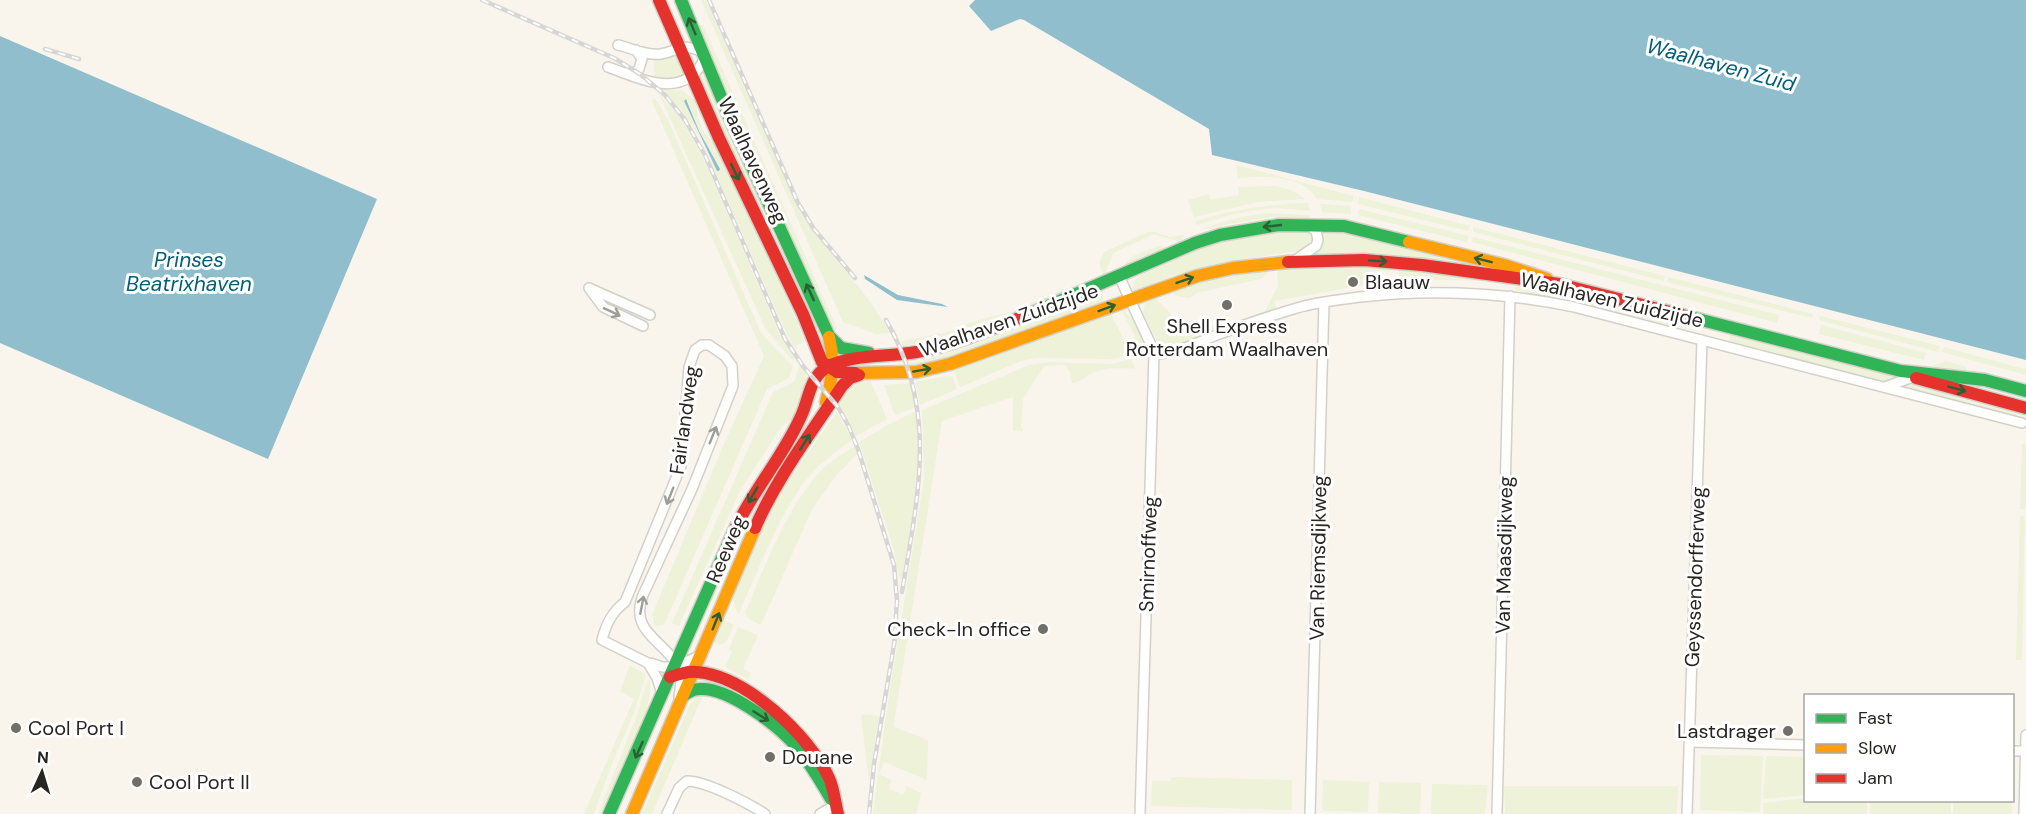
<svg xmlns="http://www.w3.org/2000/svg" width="2026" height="814" font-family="'DM Sans',sans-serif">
  <rect width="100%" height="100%" fill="#f9f5ed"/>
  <path fill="#edf2d8" d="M701 0H706L798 208C825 253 865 287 890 333L876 334 843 322Z
    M700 25H703L837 328 832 331 698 26Z
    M678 54 687 76 672 81H655L653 58H665Z
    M702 72 743 163 780 238 778 239 721 131 697 78Z
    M663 89 683 91 696 101 698 117 702 129 712 142H716L799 326 804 342 797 345 796 351 783 327 706 150 717 171 720 169 699 131 688 101H684L701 139 682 112Z
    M659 94 681 119 703 157 779 333 795 358 793 361 765 328Z
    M655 98 668 120 761 333 793 367 789 378 767 389 664 625 655 626 652 615 723 446 764 356 652 101Z
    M1236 165 1354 196 1352 202 1317 199C1303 174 1262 176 1238 178Z
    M1276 186 1294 191 1305 199 1258 202 1194 217 1188 200 1209 194 1210 200 1239 195 1238 187Z
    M1359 197 1470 226 1468 231 1358 204Z
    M1308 203 1310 211 1277 208 1257 210 1230 215 1197 225 1195 221C1233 210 1268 204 1308 203Z
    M1320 204 1351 206V214L1322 212Z
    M1359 209 1469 236 1467 242 1358 215Z
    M1266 213 1310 215V219L1272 217 1229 224 1210 229 1202 228 1236 218Z
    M1473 227 1665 276 1664 281 1473 232Z
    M1306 228 1313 234 1312 244 1306 250 1238 260 1174 275 1139 291 1132 289 1136 279 1141 275 1191 253 1212 241 1241 233Z
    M1322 229 1362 233 1498 268 1497 271C1439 261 1379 252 1319 255L1316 254 1321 246Z
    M1148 232H1155L1169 237 1184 235 1182 240 1179 242 1154 234 1113 253 1104 277 1099 263 1104 252Z
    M1473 237 1779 315 1777 323 1472 242Z
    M1159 246 1167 247 1168 250 1124 269V265L1133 256Z
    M1381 265 1486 279 1487 281 1400 279 1398 270 1377 271 1376 283 1275 301 1276 309 1264 313 1278 286 1277 274 1282 267Z
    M1270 269 1267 274 1260 279 1197 293 1190 298 1176 296 1171 290 1214 279Z
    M1668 277 1813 314 1812 318 1667 282Z
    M1527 286 1687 324 1686 329 1574 302 1515 290V287Z
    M1065 289 1066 291C1042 301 1017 310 992 319 962 329 935 342 903 346L901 341 944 333 972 322 1009 312Z
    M1099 290 1105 304 969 354 910 368 909 363C976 350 1037 318 1099 290Z
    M1156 298C1168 312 1182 327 1201 329L1245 319 1178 346 1168 347 1158 343 1143 313 1145 303Z
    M1122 311C1135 315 1145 339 1148 351L1141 349Z
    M1110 312 1130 352 1123 357 1112 359 1036 358 1021 361 960 387 954 371 966 364Z
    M1817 315 1940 346 1938 352 1819 320 1820 317Z
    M1821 325 1926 353 1924 360 1819 334Z
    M1730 335 1899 378 1886 381 1731 342 1729 340Z
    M1944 347 2024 369 2026 367V375L1942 352Z
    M1131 359 1135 369C1119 368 1105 367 1090 374 1083 378 1080 383 1072 383L1070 372 1065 365 1044 366 1023 399 1021 428H1023V431H1013V397L942 421 894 723V727L928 740 927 780 884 762 879 774 892 780 889 789 903 795 907 786 921 793 916 814H873L886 715 924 479 922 410 1029 365 1049 362 1112 364Z
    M1946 361 1967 367 1966 372 1924 367 1932 366Z
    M800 363 807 372 804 397 800 406 793 417 781 427 740 491 679 626 672 623 773 392 794 382Z
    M947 376 953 377 957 389 920 405 915 382Z
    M863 380H870L887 419 856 436 839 405 848 388Z
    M910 383 916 407 895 415 884 385Z
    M1920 384 1964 400 2017 414 2016 418 1904 389 1903 386Z
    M837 412 852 440C838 450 824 460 813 472 781 507 758 572 738 615L732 596 765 521 783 488Z
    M914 412C930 440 907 545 902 579H899L894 550 859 442 886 426Z
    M2022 444H2026V509H2020Z
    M857 445 859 452 835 477 812 509 761 625 749 619 745 613C764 569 782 518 813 480 824 465 841 454 857 445Z
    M2020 516H2025L2022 660H2016Z
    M722 619 734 625 726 642 719 645 713 641Z
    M738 627 758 635 743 669 751 673 748 679 728 669 726 665 732 651 729 650Z
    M630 665 646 675 634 713 611 766 594 814H584L634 699 620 691Z
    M649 679C659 700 613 790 602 814H598L639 710 643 694Z
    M703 695 652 814H642L690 704 698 696Z
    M862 714 879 716 869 781 861 717Z
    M1701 755 1763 756 1760 812 1700 810Z
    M1766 756 1805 757V795L1763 799Z
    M1172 777 1292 780V810L1151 806 1152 781H1170Z
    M1323 780 1369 782 1368 812 1325 811 1322 809Z
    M1379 782 1421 783 1420 814 1378 813Z
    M1432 784 1488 785 1485 814H1431Z
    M1504 786H1678L1677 814H1505Z
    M1805 798 1806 800 1867 801V814H1763V803Z
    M1870 801H1951V814H1870Z
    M1953 801H2012V814H1953Z"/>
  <path fill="#91becd" d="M975 0H2026V360L1364 191 1212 155 1209 129 1024 20 1020 19 991 31 969 6Z
    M0 36 377 199 268 459 0 343Z
    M686 99 699 131 720 169 719 171H717L684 101Z
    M864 275 898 295 942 304 948 307 897 300 865 279Z"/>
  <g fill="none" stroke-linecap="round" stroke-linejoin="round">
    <g stroke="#d2d0c9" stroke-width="12">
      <path id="street" d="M618 45C631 48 647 56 661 54 682 50 679 42 703 52
        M608 67C641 79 686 102 705 57
        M626 73H634L639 69 642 59 636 50
        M1294 261 1316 246 1318 240 1316 231 1309 226
        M1119 276 1152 347 1154 354 1140 814
        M589 288 603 307 643 326
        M589 288 650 315
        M1154 354C1176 354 1194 344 1214 336 1241 326 1269 316 1297 308 1317 302 1339 300 1360 297 1432 289 1503 292 1574 307L2022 423
        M1885 387 1913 377
        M648 663 657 678 662 693
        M679 697C680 688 683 678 679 670 667 640 628 634 643 595L692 489 733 386 732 366 725 356 709 345H702L695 350 689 367 681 466 625 602C612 612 606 624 602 640L648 663C654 663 657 666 663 667 674 668 692 660 702 654
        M1690 742 1806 745
        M2012 751H2026
        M667 814 679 788 687 781C706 781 748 803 765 814
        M820 814 835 805
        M1310 814 1324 302
        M1497 814 1510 296
        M1687 814 1702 340
        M2024 814 2026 735"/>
    </g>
    <g stroke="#d2d0c9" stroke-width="15">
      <path id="fast" d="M681 0 731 121 829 336 841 348 869 353
        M1034 312 1195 243 1220 235 1279 225 1344 226 1409 242
        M1682 315 1901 371 1985 380 2026 391
        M683 696C688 692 693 689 700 689 728 687 777 725 795 745 809 761 820 780 831 799
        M609 814 733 533"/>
    </g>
    <g stroke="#d2d0c9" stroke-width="15">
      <path id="slow" d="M1409 242 1504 265 1547 279
        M855 373 916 372 950 364 1197 276 1233 268 1288 262
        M826 402C832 380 835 360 829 337
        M632 814 755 528"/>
    </g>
    <g stroke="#d2d0c9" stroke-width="15">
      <path id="jam" d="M659 0 719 138 803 314 822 362 837 372 855 373
        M1288 262 1364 260 1422 265 1559 284 1682 315
        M1916 378 2026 408
        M755 528C777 477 812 432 842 386L850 378 859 375
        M733 533C752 491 784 456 802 414 809 398 810 377 827 367 851 354 890 357 917 352 958 344 996 327 1034 312
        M670 677C679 674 688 671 697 672 746 676 809 735 829 778 834 789 835 802 838 814"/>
    </g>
    <use href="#street" stroke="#fefefc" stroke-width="9"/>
    <use href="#fast" stroke="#30b455" stroke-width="12"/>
    <use href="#slow" stroke="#ff9f0a" stroke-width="12"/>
    <use href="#jam" stroke="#e5322d" stroke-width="12"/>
    <g stroke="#d7d6d4" stroke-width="4.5">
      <path id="rail" d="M482 0 614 58 640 74 665 95 685 120 705 155 785 339 803 366 838 407 849 427 858 449 894 565 897 601 894 645
        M709 0 798 203 814 229 855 278
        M45 49 79 59
        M886 320C939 411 918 495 902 592
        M869 814 874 764 895 639"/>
    </g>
    <use href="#rail" stroke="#fff" stroke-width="2" stroke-dasharray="7" stroke-linecap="butt"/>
  </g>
  <defs><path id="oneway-shaft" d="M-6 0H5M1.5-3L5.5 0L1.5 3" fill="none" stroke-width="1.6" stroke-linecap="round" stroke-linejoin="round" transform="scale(1.5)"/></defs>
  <g stroke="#2c5f36">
    <use href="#oneway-shaft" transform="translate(692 26) rotate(-113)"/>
    <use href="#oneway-shaft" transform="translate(735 172) rotate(64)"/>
    <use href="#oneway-shaft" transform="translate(1272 226) rotate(174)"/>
    <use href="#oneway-shaft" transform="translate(1483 260) rotate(-166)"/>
    <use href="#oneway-shaft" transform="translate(1378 261) rotate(4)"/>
    <use href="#oneway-shaft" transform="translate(1185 280) rotate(-19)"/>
    <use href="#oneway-shaft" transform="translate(810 292) rotate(-115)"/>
    <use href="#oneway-shaft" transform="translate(1107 308) rotate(-20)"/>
    <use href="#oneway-shaft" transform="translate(922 370) rotate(-10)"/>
    <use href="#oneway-shaft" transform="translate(1957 389) rotate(15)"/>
    <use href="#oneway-shaft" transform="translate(805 442) rotate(-57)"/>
    <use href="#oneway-shaft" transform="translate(753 495) rotate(120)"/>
    <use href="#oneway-shaft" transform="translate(716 621) rotate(-68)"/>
    <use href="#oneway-shaft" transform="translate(761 716) rotate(32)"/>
    <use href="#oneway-shaft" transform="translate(639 750) rotate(114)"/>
  </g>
  <g stroke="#9e9d99">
    <use href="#oneway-shaft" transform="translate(612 312) rotate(25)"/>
    <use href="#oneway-shaft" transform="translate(713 435) rotate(-68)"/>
    <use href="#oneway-shaft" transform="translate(670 496) rotate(112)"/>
    <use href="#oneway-shaft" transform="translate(642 605) rotate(-79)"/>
  </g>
  <g fill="#726e68" stroke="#fff" stroke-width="2">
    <circle cx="1353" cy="282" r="6"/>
    <circle cx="1227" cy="305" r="6"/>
    <circle cx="1043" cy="629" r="6"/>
    <circle cx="16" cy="728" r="6"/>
    <circle cx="1788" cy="731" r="6"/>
    <circle cx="770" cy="757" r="6"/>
    <circle cx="137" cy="782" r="6"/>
  </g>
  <g text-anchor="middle" stroke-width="6" stroke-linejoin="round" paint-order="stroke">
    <g font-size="20" fill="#292621" stroke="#fff">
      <text transform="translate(753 160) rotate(65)" y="7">Waalhavenweg</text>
      <text transform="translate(1612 300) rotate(13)" y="7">Waalhaven Zuidzijde</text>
      <text transform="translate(1009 320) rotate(-19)" y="7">Waalhaven Zuidzijde</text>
      <text transform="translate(684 420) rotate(-82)" y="7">Fairlandweg</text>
      <text transform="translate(726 549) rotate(-67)" y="7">Reeweg</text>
      <text transform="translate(1148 554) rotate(-88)" y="7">Smirnoffweg</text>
      <text transform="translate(1504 555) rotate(-89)" y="7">Van Maasdijkweg</text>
      <text transform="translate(1318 558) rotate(-89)" y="7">Van Riemsdijkweg</text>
      <text transform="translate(1695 577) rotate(-88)" y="7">Geyssendorfferweg</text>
    </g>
    <g font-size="20" fill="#292621" stroke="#fff" text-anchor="start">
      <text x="1365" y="289">Blaauw</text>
      <text x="1227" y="333" text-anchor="middle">Shell Express<tspan x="1227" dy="23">Rotterdam Waalhaven</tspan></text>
      <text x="1031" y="636" text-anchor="end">Check-In office</text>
      <text x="28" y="735">Cool Port I</text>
      <text x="1776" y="738" text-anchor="end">Lastdrager</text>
      <text x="782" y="764">Douane</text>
      <text x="149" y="789">Cool Port II</text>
    </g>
    <g font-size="21" font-style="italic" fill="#015f78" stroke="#fff">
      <text transform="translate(1721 65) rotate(15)" y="7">Waalhaven Zuid</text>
      <text x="189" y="267">Prinses<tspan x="189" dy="24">Beatrixhaven</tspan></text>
    </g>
  </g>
  <rect x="1804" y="694" width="210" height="108" fill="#ffffff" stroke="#a9a8a6" stroke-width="1.5"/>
  <rect x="1816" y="714" width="30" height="9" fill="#30b455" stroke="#a9a8a6" stroke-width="1.5"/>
  <text x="1858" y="724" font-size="18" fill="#292621">Fast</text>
  <rect x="1816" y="744" width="30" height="9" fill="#ff9f0a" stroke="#a9a8a6" stroke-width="1.5"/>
  <text x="1858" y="754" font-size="18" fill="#292621">Slow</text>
  <rect x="1816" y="774" width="30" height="9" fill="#e5322d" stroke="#a9a8a6" stroke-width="1.5"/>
  <text x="1858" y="784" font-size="18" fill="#292621">Jam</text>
  <g transform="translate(42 772) rotate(4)" stroke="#ffffff" stroke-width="4.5" paint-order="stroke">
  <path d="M0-4.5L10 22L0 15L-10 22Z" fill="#292621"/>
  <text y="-9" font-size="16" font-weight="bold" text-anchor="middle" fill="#292621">N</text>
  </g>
</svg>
